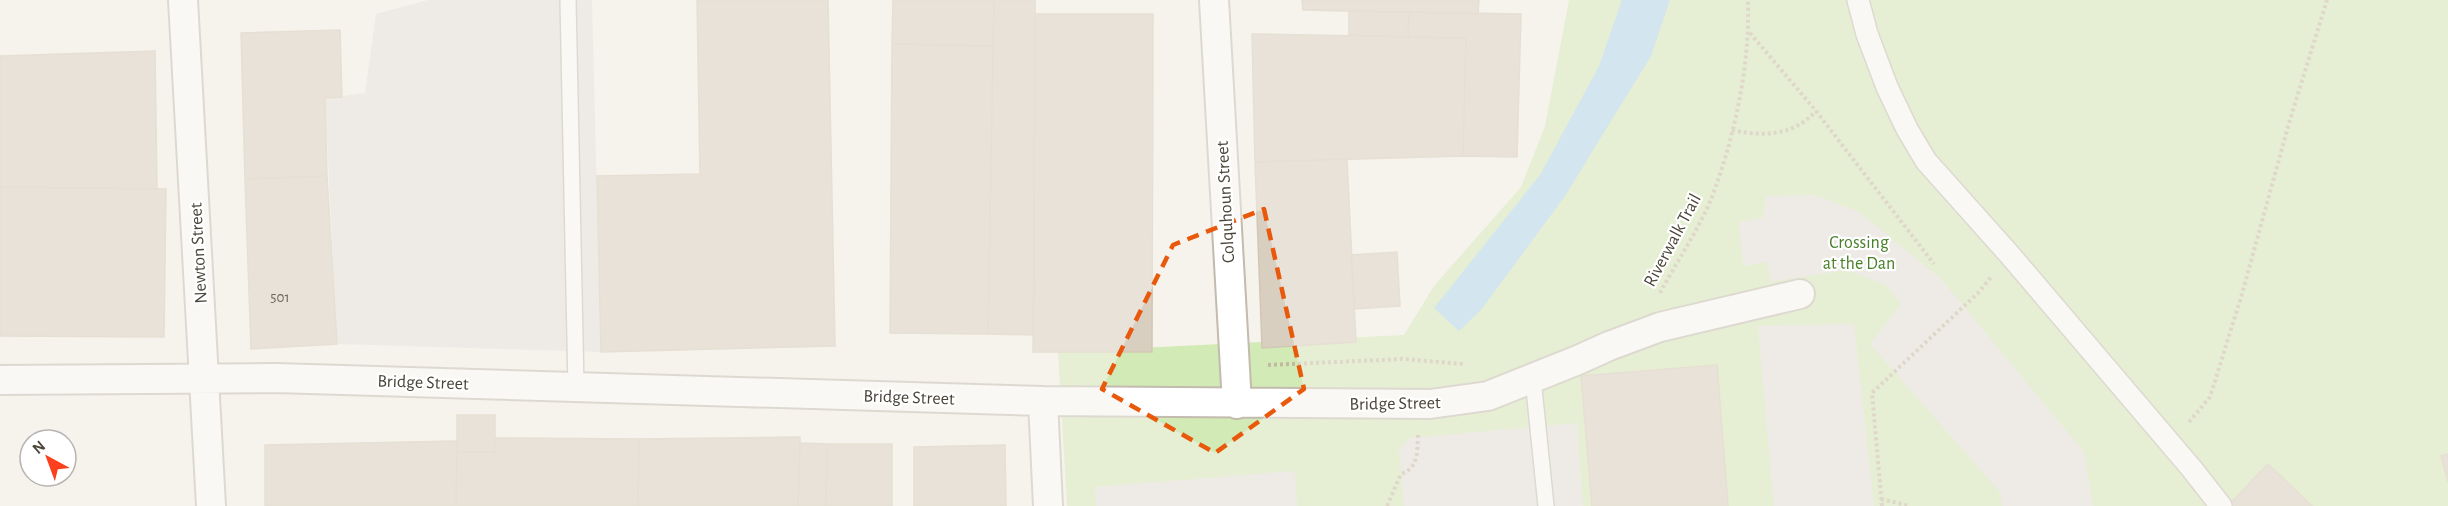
<svg xmlns="http://www.w3.org/2000/svg" width="2448" height="506" font-family="'Alegreya Sans',sans-serif">
  <rect width="100%" height="100%" fill="#f6f3ec"/>
  <path fill="#d2eab5" d="M1569 0H2448V506H1067L1058 352 1404 335 1434 286 1521 187 1545 126Z"/>
  <path fill="#e5e3e0" d="M428 0H592L601 352 337 344 325 98 365 93 376 14Z
    M1815 195 1859 212 1941 279 2084 452 2093 506H2002L2000 492 1870 344 1901 304 1886 285 1846 270 1770 282 1768 262 1743 266 1739 222 1763 218 1766 196Z
    M1854 324 1874 506H1774L1758 326Z
    M1577 423 1583 506H1404L1399 450 1410 438Z
    M1295 471 1297 506H1096L1095 487Z"/>
  <path fill="#a9d4f2" d="M1622 0H1670L1651 56 1565 196 1481 310 1459 331 1434 308 1540 175 1599 66Z"/>
  <path fill="#d8cfc1" stroke="#d3c7b4" stroke-width="1.5" d="M697 0H828L835 346 601 352 597 176 700 174Z
    M893 0H994L993 46 892 44Z
    M994 0H1035L1034 335 988 334Z
    M1302 0H1479L1478 14 1303 10Z
    M1349 11 1409 12 1408 37 1349 35Z
    M1409 12 1521 14 1517 157 1463 156 1466 38 1408 37Z
    M1035 14H1153L1152 352H1033Z
    M340 30 342 97 325 98 327 176 245 179 241 33Z
    M1252 34 1466 38 1463 156 1255 162Z
    M892 44 993 46 988 334 890 333Z
    M155 51 157 189 0 187V56Z
    M1347 159 1356 342 1262 348 1255 162Z
    M327 176 337 344 251 349 245 179Z
    M0 187 166 189 164 337 0 336Z
    M1397 252 1400 306 1354 309 1351 255Z
    M1717 365 1728 506H1592L1581 376Z
    M457 415H495V452H457Z
    M800 437 798 506H638L639 439Z
    M495 438 639 439 638 506H456L457 452H495Z
    M457 441 456 506H265V445Z
    M800 443 827 444 826 506H798Z
    M827 444H892V506H826Z
    M1005 445 1006 506H914V447Z
    M2448 454V482L2441 456Z
    M2268 464 2312 506H2228Z"/>
  <g fill="none" stroke-linecap="round" stroke-linejoin="round">
    <g stroke="#c2bbae" stroke-width="18">
      <path id="service" d="M568 0 576 387
        M1533 379 1546 506"/>
    </g>
    <g stroke="#c2bbae" stroke-width="24">
      <path id="pedestrian" d="M1858 0 1867 34 1887 87 1907 129 1926 161 2009 254 2192 469 2221 506"/>
    </g>
    <g stroke="#c2bbae" stroke-width="32">
      <path id="minor" d="M183 0 211 506
        M1214 0 1237 404
        M0 380 276 378 1043 401 1430 404 1488 396 1578 360 1609 346 1660 327 1800 294
        M1043 401 1048 506"/>
    </g>
    <path stroke="#c4b79f" stroke-width="4" stroke-dasharray="3 3" stroke-linecap="butt" d="M1750 33 1816 111 1934 264
      M1732 130C1763 137 1793 136 1816 111
      M1660 293C1676 263 1699 229 1712 197 1735 135 1750 66 1748 0
      M1268 365 1402 359 1464 364
      M2189 422 2210 397 2242 294 2289 123 2327 0
      M1881 499 1910 506
      M1387 506 1401 474C1419 468 1417 451 1418 435
      M1882 506 1872 393 1979 292 1992 276"/>
    <use href="#service" stroke="#fff" stroke-width="15"/>
    <use href="#pedestrian" stroke="#fff" stroke-width="21"/>
    <use href="#minor" stroke="#fff" stroke-width="28"/>
  </g>
  <path d="M0 0H2448V506H0ZM1264 209 1304 389 1215 453 1102 389 1173 245Z" fill="#f6f3ec" fill-opacity=".55" fill-rule="evenodd"/>
  <path fill="none" stroke="#e8590c" stroke-width="4.5" stroke-dasharray="12 8" stroke-linejoin="round" d="M1264 209 1304 389 1215 453 1102 389 1173 245Z"/>
  <g text-anchor="middle" stroke-width="4.5" stroke-linejoin="round" paint-order="stroke">
    <g font-size="15" fill="#6e675b">
      <text x="280" y="302">501</text>
    </g>
    <g font-size="18" fill="#4b4439" stroke="#fff">
      <text transform="translate(1225 202) rotate(-93)" y="6">Colquhoun Street</text>
      <text transform="translate(1672 240) rotate(-62)" y="6">Riverwalk Trail</text>
      <text transform="translate(198 253) rotate(-93)" y="6">Newton Street</text>
      <text transform="translate(423 382) rotate(2)" y="6">Bridge Street</text>
      <text transform="translate(909 397) rotate(2)" y="6">Bridge Street</text>
      <text transform="translate(1395 403) rotate(-1)" y="6">Bridge Street</text>
    </g>
    <g font-size="18" fill="#4a7f2a" stroke="#fff">
      <text x="1859" y="248">Crossing<tspan x="1859" dy="21">at the Dan</tspan></text>
    </g>
  </g>
  <g transform="translate(48 458) rotate(319)"><circle r="28" fill="#ffffff" stroke="#b7b4b0" stroke-width="1.5"/>
  <path d="M0-4.5L10 22L0 15L-10 22Z" fill="#fc3f1d"/>
  <text y="-9" font-size="16" font-weight="bold" text-anchor="middle" fill="#4b4439">N</text>
  </g>
</svg>
